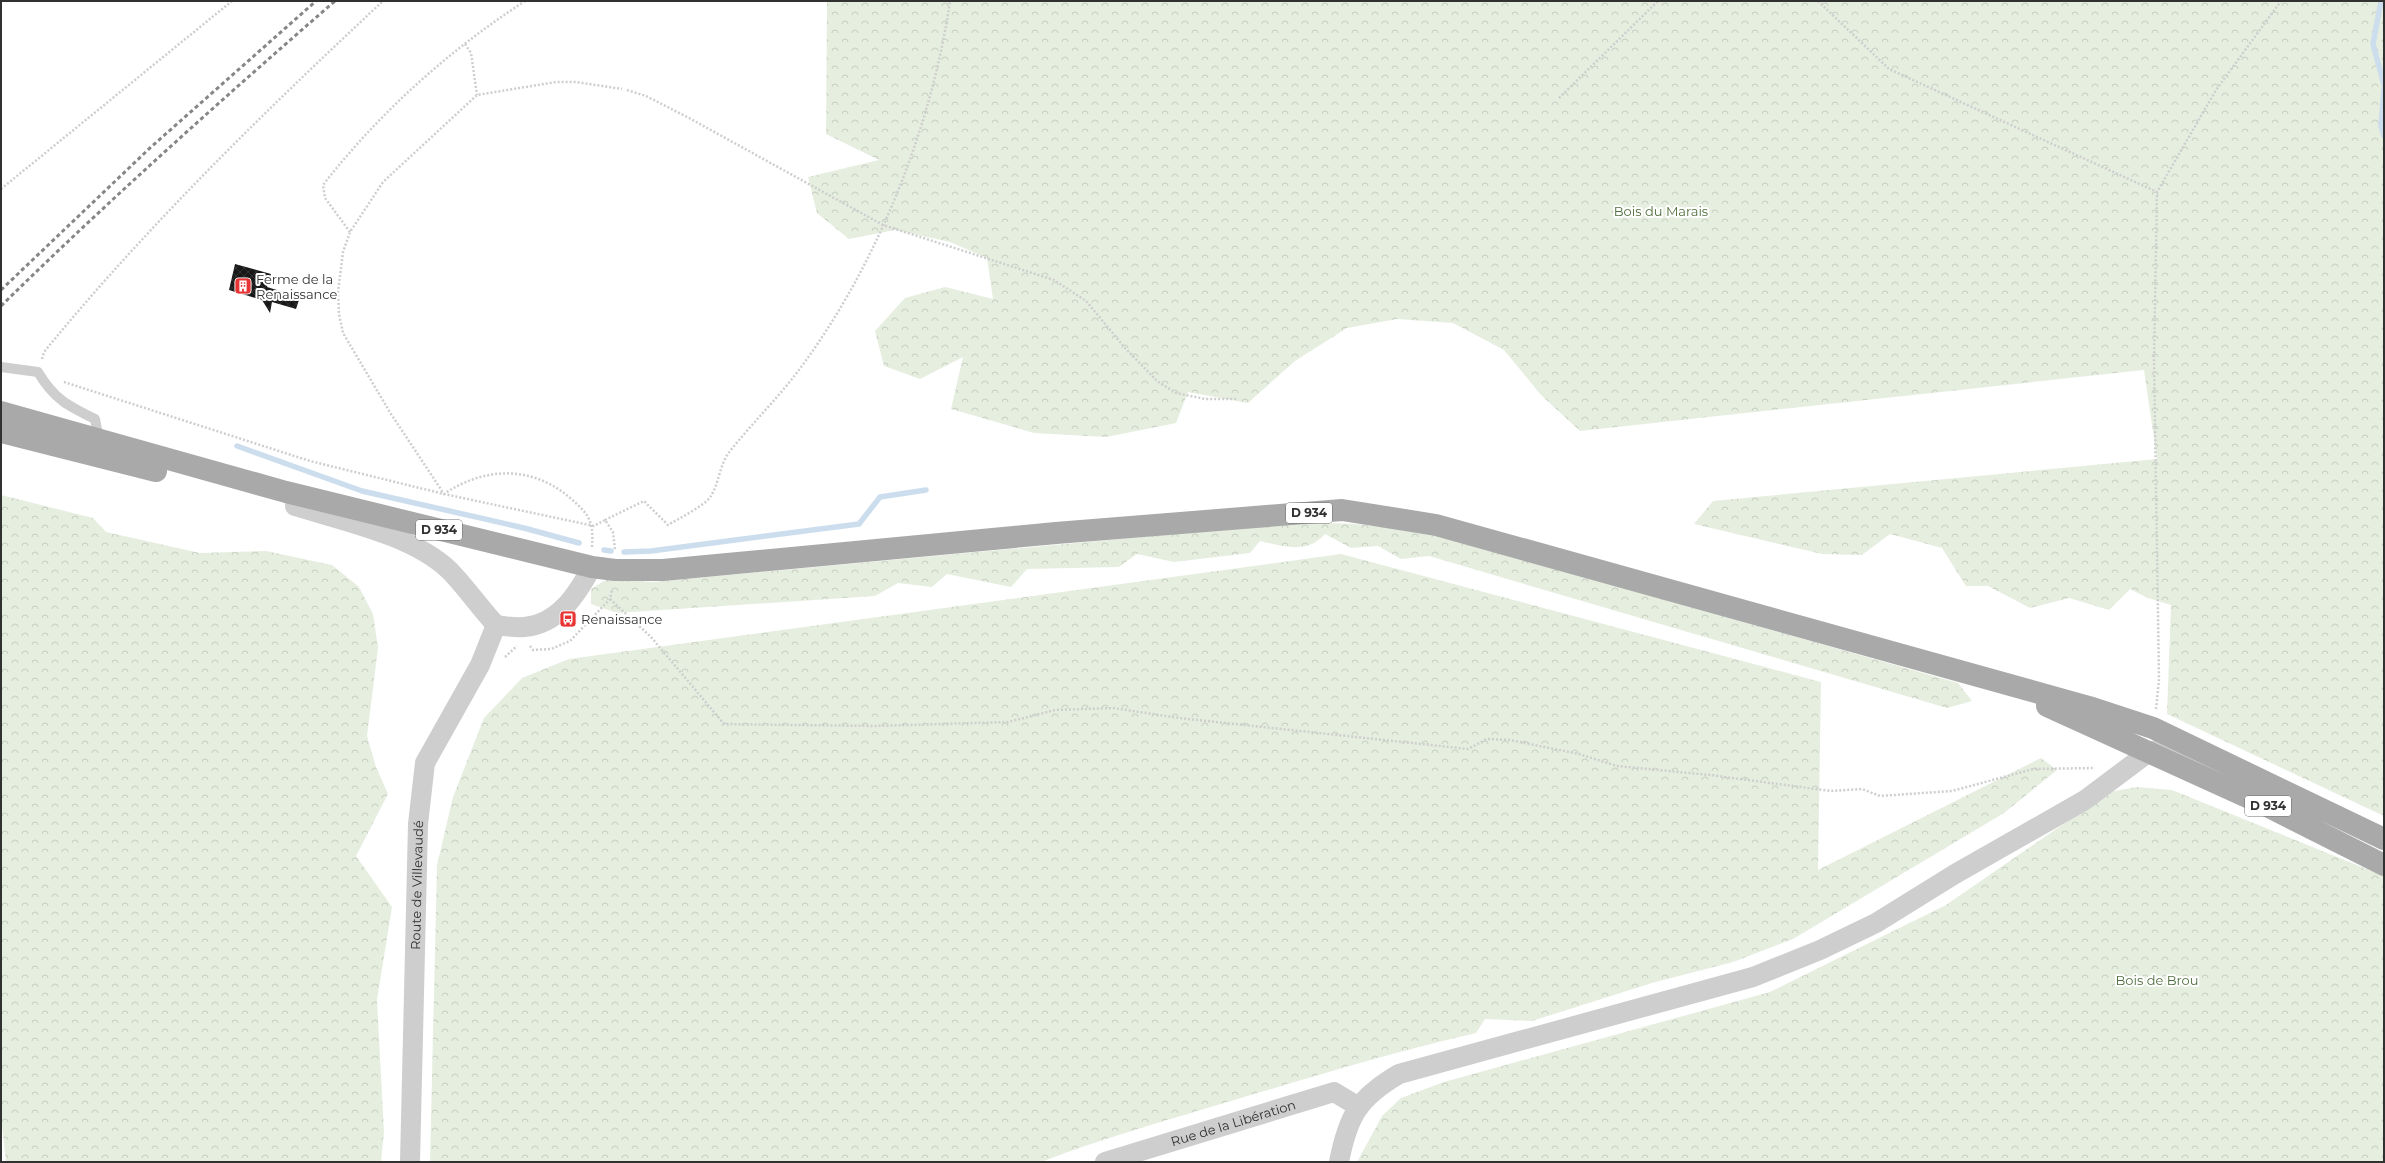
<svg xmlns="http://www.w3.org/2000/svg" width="2385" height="1163" font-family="Montserrat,sans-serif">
  <defs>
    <pattern id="forest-crowns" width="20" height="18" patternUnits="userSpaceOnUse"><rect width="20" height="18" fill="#e6eee0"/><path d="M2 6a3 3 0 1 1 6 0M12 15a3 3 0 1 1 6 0" fill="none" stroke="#c6cdc1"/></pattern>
    <pattern id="building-cross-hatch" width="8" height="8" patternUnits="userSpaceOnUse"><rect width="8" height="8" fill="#181818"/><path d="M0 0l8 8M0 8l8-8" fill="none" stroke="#313131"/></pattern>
  </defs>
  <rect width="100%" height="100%" fill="#fff"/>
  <path fill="url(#forest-crowns)" d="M827 1H2384V816L2167 714 2171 605 2148 598 2130 589 2109 610 2069 598 2030 608 1988 586H1966L1942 548 1890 534 1862 555 1822 554 1694 524 1713 501 2157 459 2144 370 1580 431 1541 395 1504 350 1453 323 1397 319 1347 328 1295 361 1248 403 1188 392 1176 423 1106 437 1034 433 951 409 963 357 920 379 884 366 875 331 905 298 945 287 993 299 987 258 950 242 895 230 849 239 817 213 808 177 879 160 826 134Z
    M1 495 93 518 106 532 200 553 266 551 332 565 359 587 373 614 378 648 367 736 376 767 388 794 356 856 392 907 377 1000 384 1132 381 1162H6L1 1116Z
    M1304 522 1355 524 1428 532 1958 683 1972 701 1947 708 1429 556 1401 559 1378 546 1351 548 1325 534C1306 555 1283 546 1260 541L1250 553 1174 562 1137 554 1119 567 1027 569 1011 587 947 574 932 587 898 583 875 596 617 613 591 604V589L607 579 652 582Z
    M1341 554 1821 682 1818 870 2041 758 2057 770 2004 813 1793 939 1733 962 1652 983 1532 1021 1485 1019 1476 1033C1393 1052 1312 1077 1231 1101 1168 1120 1103 1138 1041 1162H430L437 865 453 797 484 718 522 678 569 659Z
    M2136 787 2172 790 2384 876V1162H1357L1382 1116 1401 1098 1444 1082 1770 992 1946 905 2110 792Z"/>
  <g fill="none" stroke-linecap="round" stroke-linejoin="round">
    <path stroke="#ccdeed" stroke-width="5.5" d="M2381 1 2373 44 2384 85
      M2384 89 2381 126 2384 136
      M237 446 362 491 524 528 579 543
      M604 550 611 551
      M624 552 651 551 859 524 880 497 926 490"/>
  </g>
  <path fill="url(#building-cross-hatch)" d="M235 264 271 274 267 287 300 297 296 309 272 302 270 313 262 300 229 290Z"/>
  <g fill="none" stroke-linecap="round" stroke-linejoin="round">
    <path stroke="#cecece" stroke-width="2.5" stroke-dasharray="2 2" stroke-linecap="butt" d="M1818 1 1889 69 2157 192
      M465 44 471 53 477 95
      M627 90 646 96 689 118 883 225 1054 280 1086 301 1126 349 1157 381 1176 393 1205 399H1237
      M1559 98 1658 1
      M1 189 232 1
      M350 232 325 198 323 185C379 113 448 51 525 1
      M42 359 44 352C147 226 264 112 383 1
      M64 382 310 461 444 494 594 526 605 520 613 532 615 550
      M605 520 644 501 668 525C678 519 706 505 711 496 719 483 720 463 730 451 750 426 772 404 792 379 873 275 931 132 950 1
      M592 547C594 521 589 514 569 497 531 465 484 467 444 494L391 414 343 333 339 314 338 292 343 252 350 232 383 182 477 95 556 82H576L622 89
      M610 599 651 637 724 724 874 726 1008 722 1055 710 1113 708 1179 718 1468 749 1487 739 1510 740 1579 754 1617 766 1710 775 1831 791 1862 789 1880 796 1952 791 2033 769 2095 768
      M530 646 533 650 551 649 570 641 610 599 612 589
      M505 657 517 646
      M2156 709 2159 680 2154 360 2157 192 2216 90 2281 1"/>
    <path stroke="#cecece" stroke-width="10" d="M1 367 38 372C54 399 68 406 95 419L99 440"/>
    <g stroke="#cecece" stroke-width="20">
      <path d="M295 506C343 521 412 535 449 570 465 586 480 608 496 625 505 626 515 628 524 627 559 624 577 594 592 567"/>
      <path id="s1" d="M410 1162 418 824 425 763 480 665 496 625"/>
      <path id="s2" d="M1105 1162 1334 1092 1359 1107"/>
      <path d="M1339 1162C1348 1116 1358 1098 1399 1074L1753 977 1820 950 1876 923 1955 874 2085 800 2149 752 2165 748 2238 780"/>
    </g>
    <path stroke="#a9a9a9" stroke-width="22" d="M1 412 286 492 592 567 615 570H663L1056 533 1342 510 1436 525 2089 707 2153 728 2384 839
      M1 432 156 471
      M2047 706 2267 806 2384 865"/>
    <path stroke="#868686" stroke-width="3" stroke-dasharray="4 3" stroke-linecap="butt" d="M1 290 151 147 316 1
      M1 306C109 200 221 100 335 1"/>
  </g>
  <defs>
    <g id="building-square" transform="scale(0.9)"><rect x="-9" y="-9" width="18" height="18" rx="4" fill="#e73535" stroke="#fff"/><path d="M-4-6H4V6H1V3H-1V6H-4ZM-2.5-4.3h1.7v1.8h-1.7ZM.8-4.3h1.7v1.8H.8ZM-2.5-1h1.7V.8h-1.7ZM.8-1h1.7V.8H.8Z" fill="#fff"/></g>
    <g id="bus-square" transform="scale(0.9)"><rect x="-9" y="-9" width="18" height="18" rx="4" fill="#e73535" stroke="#fff"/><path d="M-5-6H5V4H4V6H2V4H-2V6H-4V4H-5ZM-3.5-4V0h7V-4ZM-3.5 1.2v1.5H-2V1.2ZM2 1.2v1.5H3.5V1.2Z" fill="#fff"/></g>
  </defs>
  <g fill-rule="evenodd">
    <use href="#building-square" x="243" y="286"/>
    <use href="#bus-square" x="568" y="619"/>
  </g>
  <g text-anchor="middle" stroke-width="4" stroke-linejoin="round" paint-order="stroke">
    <g fill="#fff" stroke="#6f6f6f" stroke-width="1">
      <rect x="1286" y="503" width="46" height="20" rx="3"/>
      <rect x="416" y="520" width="46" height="20" rx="3"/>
      <rect x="2245" y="796" width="46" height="20" rx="3"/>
    </g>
    <g font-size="12" font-weight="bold" fill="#313131">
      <text x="1309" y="517">D 934</text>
      <text x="439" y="534">D 934</text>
      <text x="2268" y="810">D 934</text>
    </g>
    <g font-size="13" fill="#506e3d" stroke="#fff">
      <text x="1661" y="216">Bois du Marais</text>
      <text x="2157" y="985">Bois de Brou</text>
    </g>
    <g font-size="13" fill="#313131" stroke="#fff" text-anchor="start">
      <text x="256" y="284">Ferme de la<tspan x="256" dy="15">Renaissance</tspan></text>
      <text x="581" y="624">Renaissance</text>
    </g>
    <g font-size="13" fill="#313131" stroke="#fff">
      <text dy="5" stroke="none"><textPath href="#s1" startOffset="277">Route de Villevaudé</textPath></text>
      <text dy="5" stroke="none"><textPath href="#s2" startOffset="134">Rue de la Libération</textPath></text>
    </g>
  </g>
  <rect width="2385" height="1163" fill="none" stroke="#313131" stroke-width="4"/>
</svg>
